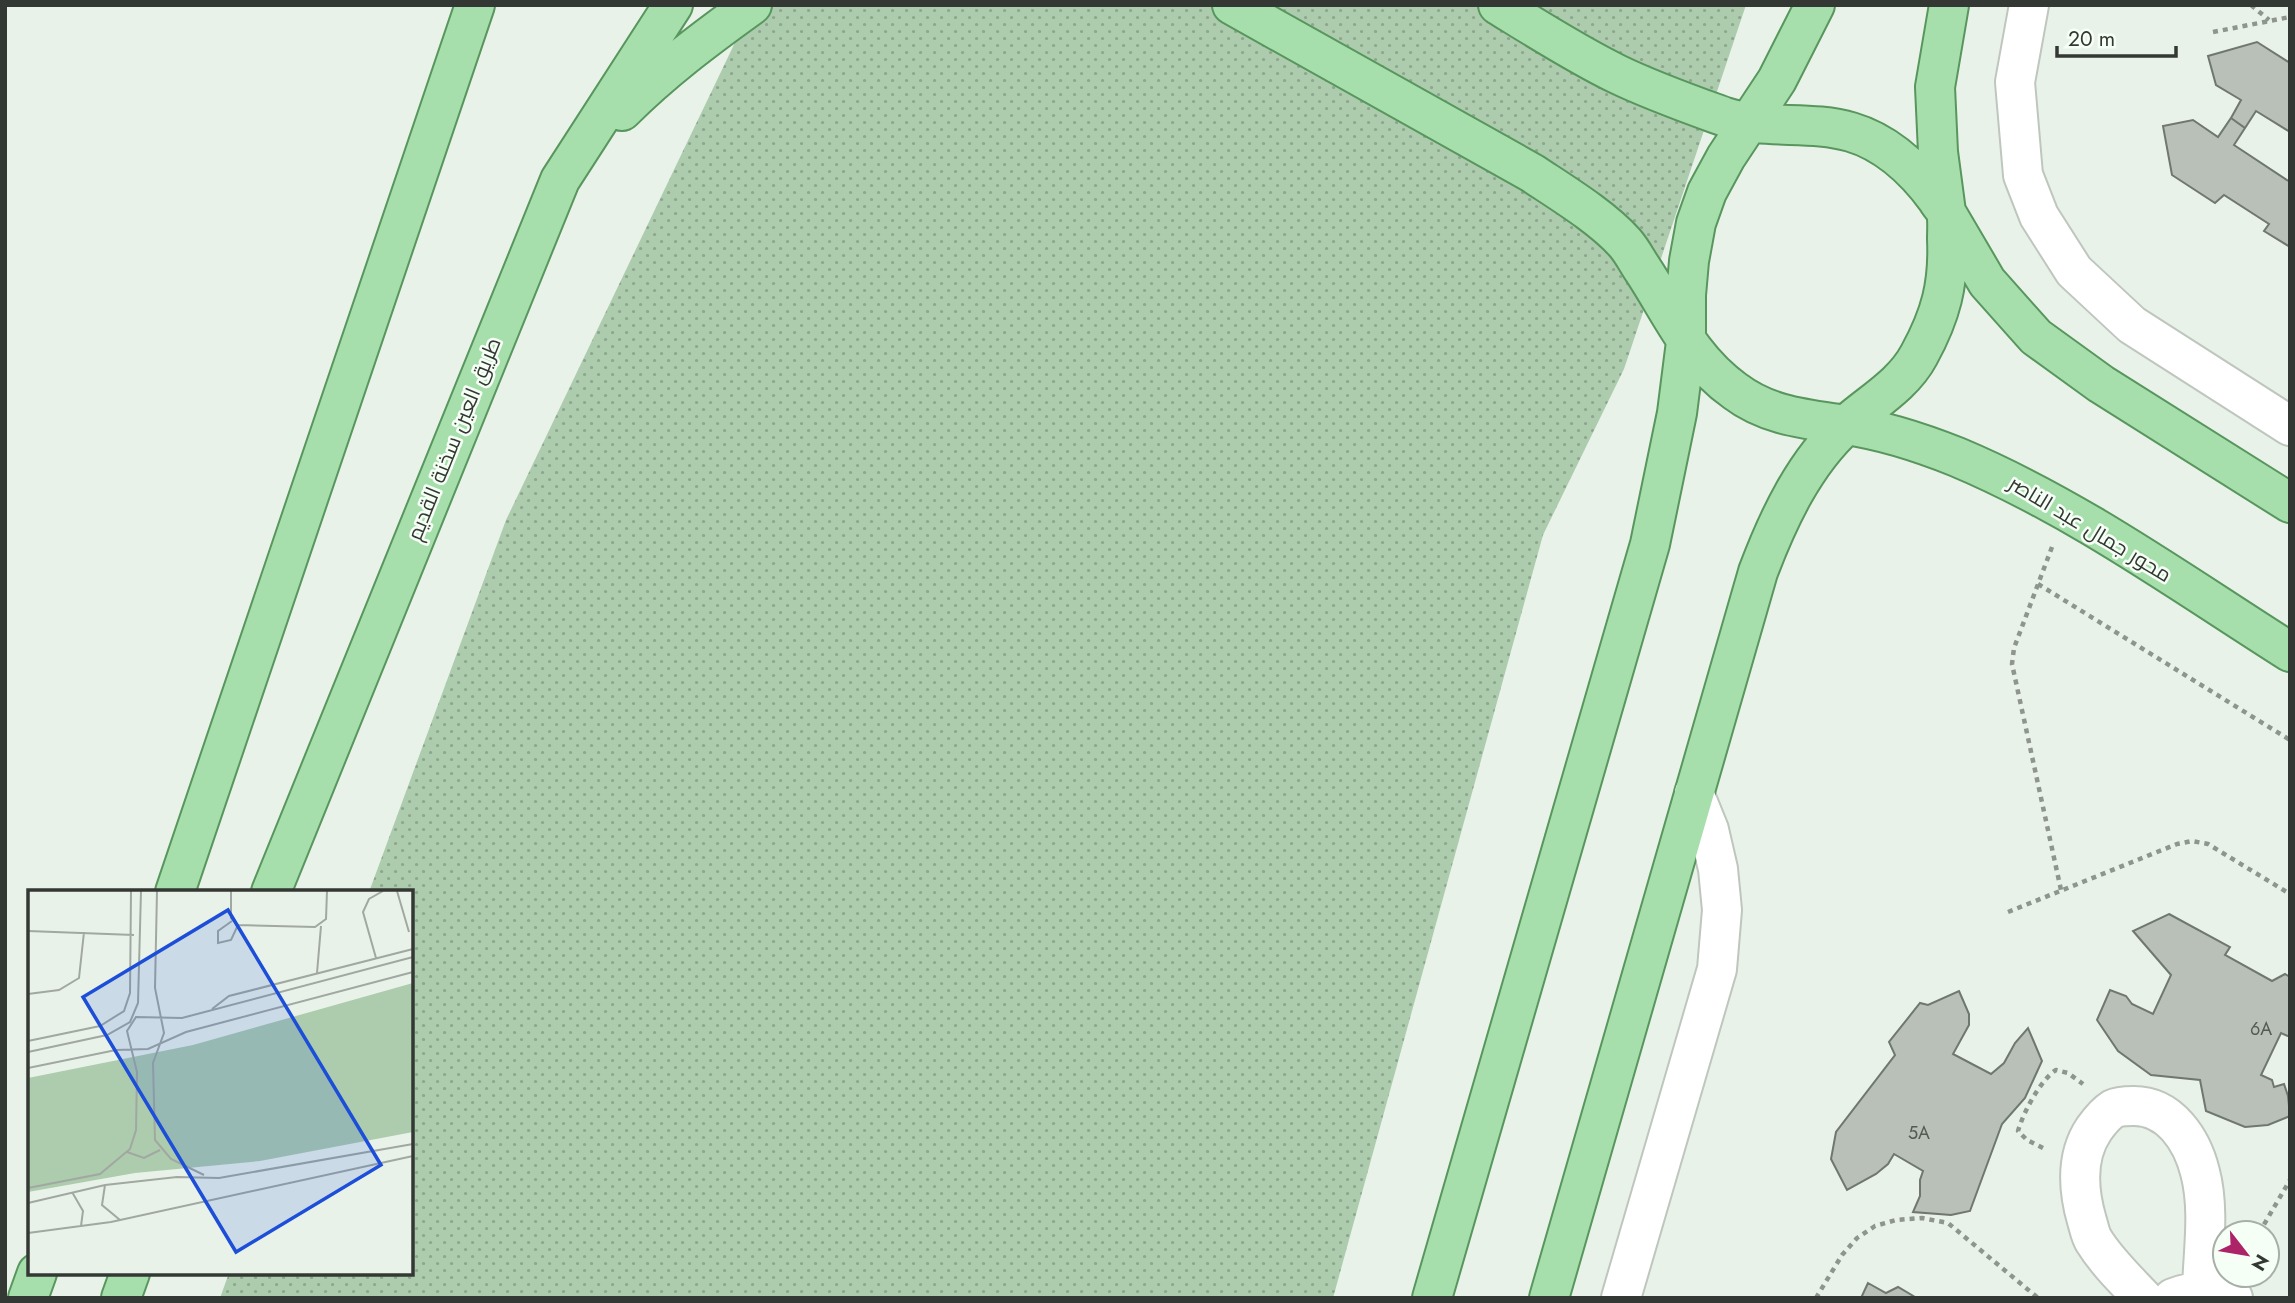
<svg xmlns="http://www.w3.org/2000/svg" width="2295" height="1303" font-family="Jost,Cairo,sans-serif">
  <defs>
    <pattern id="grass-dots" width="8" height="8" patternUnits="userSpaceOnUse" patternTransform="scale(1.75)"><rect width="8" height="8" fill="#acccad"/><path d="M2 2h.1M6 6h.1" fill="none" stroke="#8da78e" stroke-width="1.8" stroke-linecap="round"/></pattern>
  </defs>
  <rect width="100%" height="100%" fill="#e9f2e9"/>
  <path fill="url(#grass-dots)" d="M753 5H1746L1624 369 1543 535 1333 1298H220L229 1273H411V892H369L506 520Z"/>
  <path fill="#b8c0b8" stroke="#6f776f" stroke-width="2" d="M2257 42 2290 63V132L2256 111 2245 128 2231 118 2241 100 2216 85 2208 56Z
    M2231 118 2245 128 2234 145 2290 182V247L2264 231 2269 224 2224 195 2215 203 2172 175 2163 126 2193 120 2218 137Z
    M2169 914 2230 947 2225 955 2272 981 2285 974 2290 977V1037L2281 1033 2261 1075 2272 1080 2274 1087 2284 1084 2288 1096 2290 1116 2268 1125 2245 1127 2206 1111 2200 1080 2151 1075 2118 1051 2097 1020 2110 990 2126 996 2132 1004 2153 1014 2171 975 2133 931Z
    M1959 991 1969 1014V1025L1953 1054 1991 1074 2004 1063 2015 1043 2028 1028 2042 1061 2025 1098 2002 1124 1970 1211 1951 1215 1913 1212 1920 1196V1180L1923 1171 1894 1154 1888 1164 1876 1174 1847 1190 1831 1159 1836 1132 1895 1055 1889 1042 1920 1003 1928 1005Z
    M1868 1283 1886 1293 1898 1287 1915 1297 1861 1298Z"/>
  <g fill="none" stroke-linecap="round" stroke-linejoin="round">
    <g stroke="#bec6be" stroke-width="42">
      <path id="minor" d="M2029 5 2015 82 2023 175 2039 216 2074 271 2132 325 2290 426
        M1621 1298 1717 969 1722 910 1718 869 1709 830 1694 793
        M2143 1298C2126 1280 2107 1262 2094 1241 2090 1235 2089 1227 2087 1221 2078 1190 2075 1157 2094 1129 2099 1122 2105 1114 2113 1109 2119 1106 2127 1106 2134 1106 2170 1106 2192 1140 2200 1172 2210 1209 2203 1252 2202 1289
        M2173 1298C2194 1290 2213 1288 2233 1298"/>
    </g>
    <g stroke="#58965e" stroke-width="42">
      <path id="major" d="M1232 5 1532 173C1562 193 1602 217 1625 243 1632 251 1637 261 1643 270 1672 314 1690 359 1735 391 1768 416 1806 419 1845 425 1882 430 1922 443 1957 457 2076 507 2181 583 2290 652
        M1498 5C1537 29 1576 54 1617 74 1652 91 1689 104 1725 117 1765 130 1811 120 1851 132 1888 143 1915 169 1937 199 1939 203 1944 208 1946 212 1948 220 1947 231 1947 239 1949 284 1941 315 1919 355 1903 385 1872 402 1847 424 1804 463 1778 519 1758 572L1549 1298
        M1949 5 1935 87 1938 152 1946 212 1987 282 2036 337 2101 384 2290 503
        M622 111C662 71 706 38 752 5
        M175 892 475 5
        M271 892 560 180 673 5
        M28 1298 37 1273
        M121 1298 130 1273
        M1432 1298 1650 544 1677 413 1686 342V295L1689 261 1696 223 1707 192 1726 157 1777 80 1815 5"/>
    </g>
    <path stroke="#8e948e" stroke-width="4.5" stroke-dasharray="5 5" stroke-linecap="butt" d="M2251 5 2269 20
      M2213 32 2290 17
      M2052 547 2014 648 2012 664 2061 890
      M2038 584 2290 740
      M2008 912 2177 844 2192 841 2208 844 2290 894
      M2043 1148 2027 1140 2018 1131C2023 1113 2041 1079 2056 1070L2068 1073 2083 1084
      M2259 1233 2290 1180
      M1816 1298 1842 1255 1857 1238 1875 1226 1896 1220 1922 1218 1948 1223 2038 1298"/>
    <use href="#minor" stroke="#fff" stroke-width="38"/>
    <use href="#major" stroke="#a7dfac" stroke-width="38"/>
  </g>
  <g text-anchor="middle" stroke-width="5" stroke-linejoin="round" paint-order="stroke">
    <g font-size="18" fill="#555a55">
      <text x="2261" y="1035">6A</text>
      <text x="1919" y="1139">5A</text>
    </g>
    <g font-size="21" fill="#343834" stroke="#f6fff6">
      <text transform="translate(454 439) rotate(-68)" y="7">طريق العين سخنة القديم</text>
      <text transform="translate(2090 529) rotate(31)" y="7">محور جمال عبد الناصر</text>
    </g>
  </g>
  <g transform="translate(28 890)">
    <rect width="385" height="385" fill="#e9f2e9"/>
    <path d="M385 93V242L232 271 107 283 0 302V188L165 155Z" fill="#acccad"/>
    <path fill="none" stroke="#a1a8a1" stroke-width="2" d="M129 1 127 98 136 143 125 173 127 250 143 269 176 285M203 1V28L210 35 287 37 298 29 299 1M369 1 381 42M204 31 190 41V53L203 50 210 35M0 41 106 45M348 68 335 22 341 9 355 1M289 83 293 36M0 104 31 100 51 88 56 42M184 119 201 106 385 59M0 151 72 136 96 121 102 103 103 1M0 162 79 145 102 132 110 113 113 1M0 178 88 160 120 159 158 142 385 82M99 262 116 268 132 260M77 295 74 315 92 330M0 298 72 284 102 259 108 240 109 182 99 141 108 127 154 128 385 67M44 302 55 321 53 336M0 313 77 295 149 287 191 288 385 254M0 343 83 332 385 266"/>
    <path fill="#1d4ed8" fill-opacity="0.15" stroke="#1d4ed8" stroke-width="3.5" d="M200 20 353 275 208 362 55 107Z"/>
    <rect width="385" height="385" fill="none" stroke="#343834" stroke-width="3.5"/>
  </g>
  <rect width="2295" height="1303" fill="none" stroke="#343834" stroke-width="14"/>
  <g transform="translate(2246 1254) rotate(121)"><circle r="33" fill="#f6fff6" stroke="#a8afa8" stroke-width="2"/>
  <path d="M0-5L12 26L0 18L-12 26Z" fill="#ac2368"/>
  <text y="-10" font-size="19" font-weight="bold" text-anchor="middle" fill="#343834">N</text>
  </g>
  <path d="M2057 46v10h119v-10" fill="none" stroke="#343834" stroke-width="3.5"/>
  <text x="2068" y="46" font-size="21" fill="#343834" stroke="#f6fff6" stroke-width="5" paint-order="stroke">20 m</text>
</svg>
